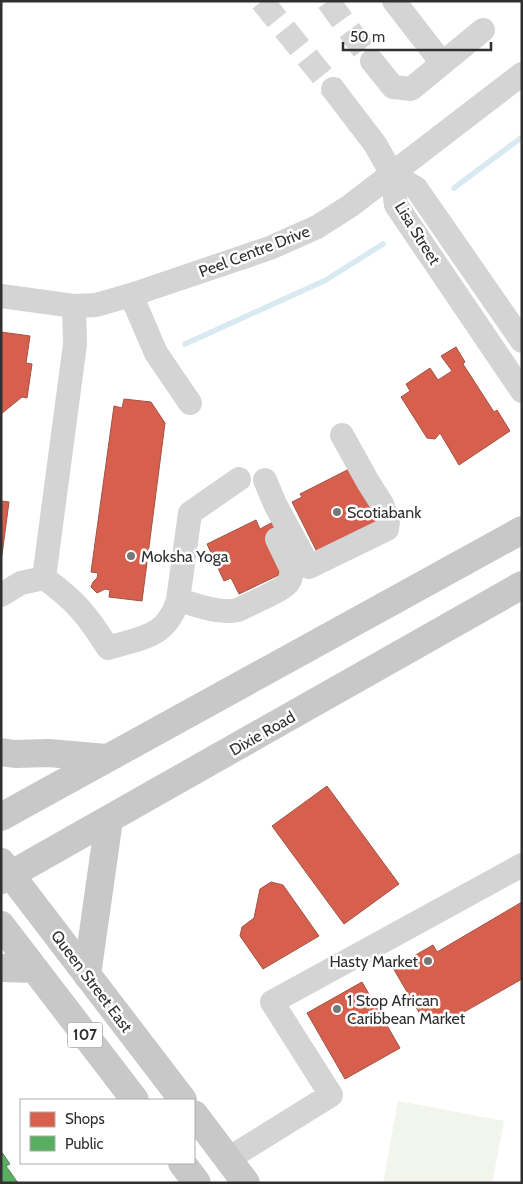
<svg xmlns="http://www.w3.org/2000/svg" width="523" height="1184" font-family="Cabin,sans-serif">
  <rect width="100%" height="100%" fill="#fff"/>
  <path fill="#f1f5ec" d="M398 1101 504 1121 492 1183H383Z"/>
  <path fill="#d6604d" stroke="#a45244" d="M1 332 30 336 26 363 32 364 27 398 22 397 1 414Z
    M456 347 465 362 463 364 494 412 497 410 510 431 459 465 440 433 435 439 427 438 401 397 410 391 406 384 430 368 438 380 452 371 441 356Z
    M124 399 151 402 165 423 142 601 109 597 110 590 105 589 97 593 91 587 93 582 97 578 98 573 91 572 114 406 122 408Z
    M361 463 382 522 318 554 292 502 302 497 300 494Z
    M1 501 9 502 2 555H1Z
    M256 520 260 529 273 522 279 534 283 573 239 594 231 578 224 581 207 544Z
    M327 786 399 884 344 924 272 826Z
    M271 882 283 885 319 936 263 969 240 936 242 927 254 918 260 889Z
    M522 902V979L443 1024 423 1019 393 968 433 945 437 952Z
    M362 982 400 1048 345 1079 307 1013Z"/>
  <path fill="#5aae61" stroke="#4d8852" d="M1 1151 10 1164 6 1166 18 1183H1Z"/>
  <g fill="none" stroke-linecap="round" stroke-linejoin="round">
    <path stroke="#d9e9f2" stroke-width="5.5" d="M454 188 522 137
      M185 344 326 280 383 244"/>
    <path stroke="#d6d6d6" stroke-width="24" stroke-dasharray="24 12" stroke-linecap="butt" d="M262 1 333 89
      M328 1 372 61"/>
    <path stroke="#d4d4d4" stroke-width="24" d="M394 1 442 63
      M372 61 393 87 411 89 483 30
      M333 89 375 144 392 174 396 205 522 391
      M392 174 416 188 522 341
      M131 295 156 353 190 403
      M1 296 74 306 96 305 131 295 270 248 317 227 350 206 522 74
      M74 306 75 344 44 578C75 600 88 616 108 648 143 637 166 638 178 600L190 513 239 479
      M265 480 275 504 309 567 387 529 388 521 382 504 368 482 342 435
      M1 595 21 583 44 578
      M178 600C197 605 218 614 238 610 249 604 280 592 288 583 291 579 292 574 291 568L277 539
      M228 1159 331 1095 272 1002 522 865"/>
    <path stroke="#c8c8c8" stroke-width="28" d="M1 752 15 754 49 753 106 758
      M1 817 522 530
      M1 862 183 1100
      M1 880 522 585
      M1 925 135 1100
      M1 968 35 969
      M87 975 109 820
      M194 1114 246 1183
      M182 1163 197 1183"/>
  </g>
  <g fill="#787878" stroke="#fff" stroke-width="2">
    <circle cx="337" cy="512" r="5"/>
    <circle cx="131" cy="556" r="5"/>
    <circle cx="428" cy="961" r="5"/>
    <circle cx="337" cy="1009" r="5"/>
  </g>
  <g text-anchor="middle" stroke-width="5" stroke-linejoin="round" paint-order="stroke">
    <rect fill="#fff" stroke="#6e6e6e" stroke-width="1" x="67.5" y="1022.5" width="35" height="25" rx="4"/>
    <g font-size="15" font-weight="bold" fill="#303030">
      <text x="85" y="1040">107</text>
    </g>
    <g font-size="16" fill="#303030" stroke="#fff">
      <text transform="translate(418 233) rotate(58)" y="6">Lisa Street</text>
      <text transform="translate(254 251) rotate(-21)" y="6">Peel Centre Drive</text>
      <text transform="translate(262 733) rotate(-30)" y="6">Dixie Road</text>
      <text transform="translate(92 981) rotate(53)" y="6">Queen Street East</text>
    </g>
    <g font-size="16" fill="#303030" stroke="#fff" text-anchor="start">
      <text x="347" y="518">Scotiabank</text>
      <text x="141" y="562">Moksha Yoga</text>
      <text x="418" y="967" text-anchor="end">Hasty Market</text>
      <text x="347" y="1006">1 Stop African<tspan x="347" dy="18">Caribbean Market</tspan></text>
    </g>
  </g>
  <rect width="523" height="1184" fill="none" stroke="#303030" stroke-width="5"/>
  <rect x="20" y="1099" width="175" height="65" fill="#ffffff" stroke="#acacac"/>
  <rect x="30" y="1112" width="25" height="15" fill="#d6604d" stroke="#acacac"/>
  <text x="65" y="1124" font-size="15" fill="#303030">Shops</text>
  <rect x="30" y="1136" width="25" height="15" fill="#5aae61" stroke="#acacac"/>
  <text x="65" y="1149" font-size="15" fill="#303030">Public</text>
  <path d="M343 42v8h148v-8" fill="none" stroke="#303030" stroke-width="2.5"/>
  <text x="350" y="42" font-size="15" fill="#303030" stroke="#ffffff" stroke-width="4" paint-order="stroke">50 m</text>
</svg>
